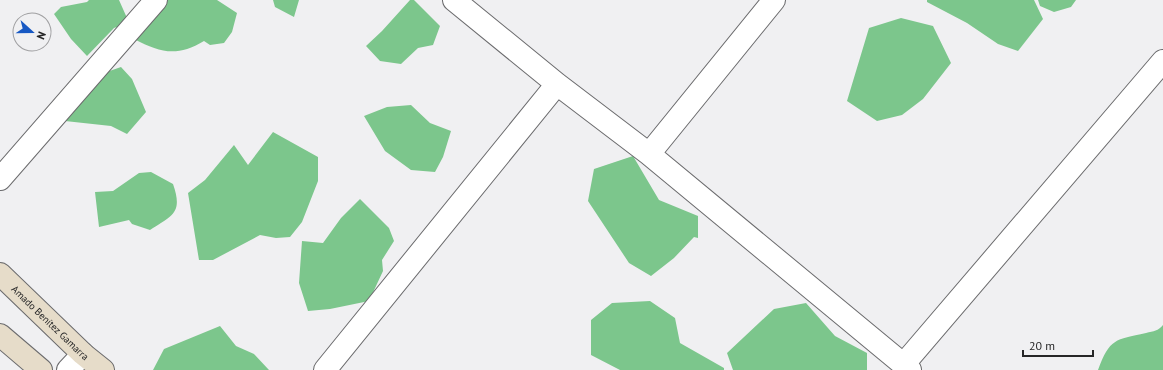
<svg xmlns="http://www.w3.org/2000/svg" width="1163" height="370" font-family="'PT Sans',sans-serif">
  <rect width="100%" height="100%" fill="#f0f0f2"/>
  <path fill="#7cc68c" d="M89 0H119L127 18 123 25 114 28 87 56 71 39 54 14 61 7 87 2Z
    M165 0H217L237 13 232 32 224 43 210 45 204 41C177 57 161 53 134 39Z
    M273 0H299L294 17 275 7Z
    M410 0H414L440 26 433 45 418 48 401 64 380 61 366 46 382 31Z
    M927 0H1034L1043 19 1018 51 998 44 967 23 927 2Z
    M1038 0H1076L1071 7 1054 12 1040 6Z
    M901 18 933 26 951 63 923 99 902 115 877 121 847 101 869 28Z
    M121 67 132 79 146 112 127 134 111 126 65 121 101 74Z
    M411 105 430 123 451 131 443 157 435 172 411 170 385 151 364 116 387 107Z
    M273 132 318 157V181L302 222 290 237 276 238 260 235 213 260H199L188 193 205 180 234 145 248 165Z
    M633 156 659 200 698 216V238L694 237 674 258 651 276 629 263 588 201 594 169Z
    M151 172 173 184C183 213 173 215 150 230L132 224 129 220 99 227 95 192 113 191 139 173Z
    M360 199 389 228 394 241 382 260 383 271 369 301 330 309 308 311 299 283 302 241 323 243 341 218Z
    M650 301 675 318 680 343 724 368V370H620L591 355V320L612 303Z
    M806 303 835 336 867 353V370H733L727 353 774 309Z
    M1163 325V370H1098C1110 338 1115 340 1146 333 1154 331 1158 331 1163 325Z
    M220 326 236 346 254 354 269 370H153L164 349Z"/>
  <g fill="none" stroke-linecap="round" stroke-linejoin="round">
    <g stroke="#6b6b6d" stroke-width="24">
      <path id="minor" d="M454 0 557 84 649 154 910 370
        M649 154 774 0
        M0 179 156 0
        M903 365 1163 61
        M68 370 83 354
        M325 370 557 84"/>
    </g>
    <g stroke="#6b6b6d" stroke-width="24">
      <g id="secondary">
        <path id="s1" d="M0 274 83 354 103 370"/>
        <path d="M0 335 41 370"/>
      </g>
    </g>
    <use href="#minor" stroke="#fff" stroke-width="22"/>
    <use href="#secondary" stroke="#e6dcc9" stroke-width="22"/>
  </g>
  <g text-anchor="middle" stroke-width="4" stroke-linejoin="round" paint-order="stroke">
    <g font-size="10" fill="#262627" stroke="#f0f0f2">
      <text dy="4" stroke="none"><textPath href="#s1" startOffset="70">Amado Benítez Gamarra</textPath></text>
    </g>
  </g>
  <g transform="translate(32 32) rotate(111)"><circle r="19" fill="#f0f0f2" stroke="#9f9fa1"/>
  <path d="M0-3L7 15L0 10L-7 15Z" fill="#1758c3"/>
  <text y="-6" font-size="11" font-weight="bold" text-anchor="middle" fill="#262627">N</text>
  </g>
  <path d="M1023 350v6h70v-6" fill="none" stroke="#262627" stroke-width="2"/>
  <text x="1029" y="350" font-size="12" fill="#262627" stroke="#f0f0f2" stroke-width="3" paint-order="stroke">20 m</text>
</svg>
